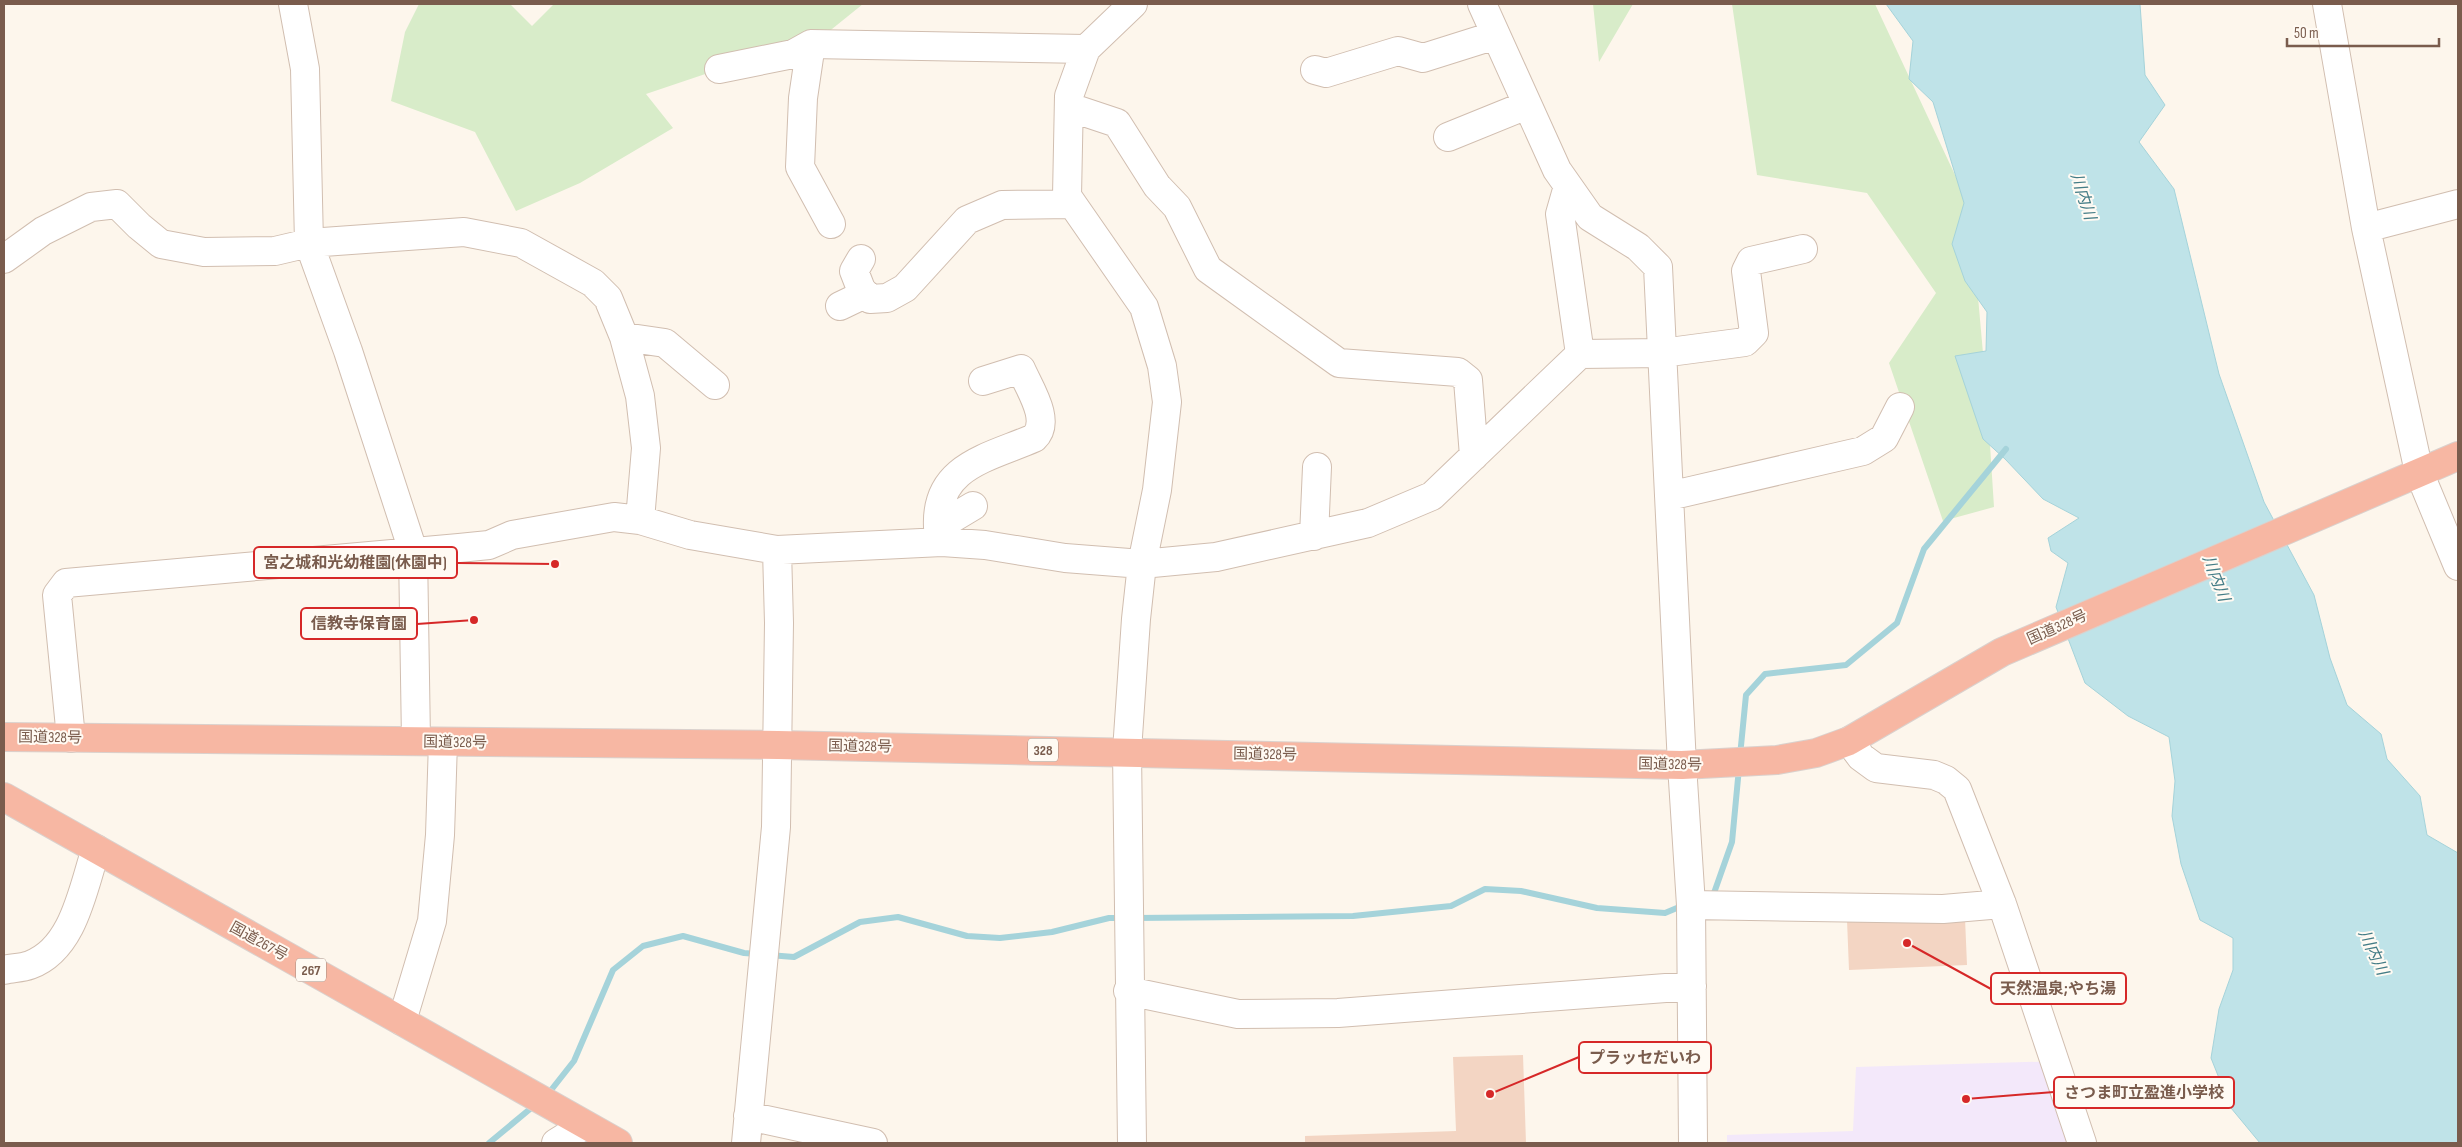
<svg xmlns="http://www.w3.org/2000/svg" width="2462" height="1147" font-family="'Sofia Sans Condensed','Noto Sans JP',sans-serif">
  <rect width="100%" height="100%" fill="#fdf6ec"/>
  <path fill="#f3e8fa" d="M2064 1061 2092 1143H1727V1135L1853 1131 1856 1067Z"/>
  <path fill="#d8ecc9" d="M419 4H510L532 26 554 4H863L801 54 729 66 646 94 673 128 580 183 516 211 475 132 391 101 405 32Z
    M1593 4H1633L1599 62Z
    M1732 4H1875L1970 207 1987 398 1994 507 1943 521 1889 363 1936 293 1867 193 1757 175Z"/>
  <path fill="#bfe3e8" stroke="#a5d3da" d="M1886 4H2140L2145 75 2165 105 2139 142 2174 189 2219 374 2264 502 2314 595 2330 658 2347 705 2381 734 2387 759 2420 796 2427 835 2458 853V1143H2260L2231 1108 2211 1058 2219 1009 2233 970V938L2200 920 2181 864 2172 816 2175 781 2169 737 2128 716 2085 683 2056 607 2068 563 2051 551 2048 538 2079 518 2043 499 2005 459 1983 439 1955 356 1986 351 1987 312 1965 281 1952 244 1964 203 1933 102 1909 79 1913 41Z"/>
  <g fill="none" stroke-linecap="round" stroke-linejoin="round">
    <path stroke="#a5d3da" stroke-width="6" d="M1740 756 1746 695 1765 674 1846 665 1897 623 1924 549 2006 449
      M1707 896 1714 893 1732 842 1739 768
      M1135 918 1353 916 1451 906 1485 889 1521 891 1597 908 1665 913 1684 905
      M769 955 794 957 860 922 898 917 967 936 1000 938 1052 932 1109 918H1123
      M548 1094 574 1061 613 970 643 946 683 936 744 953 757 954
      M489 1143 536 1104"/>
  </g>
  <path fill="#f3d5c3" d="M1965 918 1967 965 1849 970 1847 920Z
    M1523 1055 1526 1143H1305V1136L1456 1131 1453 1057Z"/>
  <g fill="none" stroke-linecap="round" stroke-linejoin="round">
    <g stroke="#d1beb0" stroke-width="30">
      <path id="minor" d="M293 4 305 69 309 243 348 351 413 551 416 741
        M1482 4 1557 170 1590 217 1638 247 1658 267 1682 765 1691 905 1693 1143
        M2327 4 2366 228 2419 472 2458 566
        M811 44 803 98 800 167 831 224
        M719 69 793 54 811 44 1086 49
        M1315 70 1326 73 1398 51 1423 58 1496 35
        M1069 107 1117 123 1157 186 1177 207 1208 269 1339 363 1458 372 1468 380 1474 456
        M1448 137 1527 105
        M1568 186 1560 214 1580 354
        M2366 228 2458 204
        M4 259 43 231 91 207 117 204 139 226 161 244 204 252 275 251 309 243 464 232 521 243 593 283 608 298 624 337 640 396 646 448 640 520
        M861 259 854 271 861 289 870 299 887 298 905 288 967 220 1002 205 1072 204
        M840 306 865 294
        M624 337 665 343 715 385
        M1669 496 1863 451 1884 438 1900 407
        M938 527C935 466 988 458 1034 438 1052 421 1029 388 1021 369L983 381
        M1314 536 1317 467
        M942 542 938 527 973 506
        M71 738 57 595 66 583 459 548 489 545 512 535 614 517 640 520 690 535 777 550 942 542 985 545 1065 558 1142 564 1216 557 1368 523 1432 496 1580 354 1662 353 1745 342 1754 333 1746 271 1751 261 1803 249
        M1849 741 1861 757 1876 768 1934 775 1946 780 1957 789 2002 904 2082 1143
        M1691 905 1943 909 2002 904
        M4 970C12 968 22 968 30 965 74 949 83 888 96 849
        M1128 991 1238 1014 1338 1013 1692 986
        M402 1021 432 921 440 835 443 742
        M748 1116 873 1143
        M556 1143 585 1125
        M746 1143 776 827 779 623 777 550
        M1132 1143 1127 751 1136 619 1142 564 1157 490 1167 402 1162 366 1144 307 1067 196 1069 96 1086 49 1133 4"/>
    </g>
    <g stroke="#dad1cd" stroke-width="30">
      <path id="highway" d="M4 737 778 745 1682 765 1777 760 1816 753 1849 741 2002 652 2458 456
        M4 797 618 1143"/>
    </g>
    <use href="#minor" stroke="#fff" stroke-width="28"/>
    <use href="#highway" stroke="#f7b7a3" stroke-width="28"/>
  </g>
  <g text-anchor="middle" stroke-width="4" stroke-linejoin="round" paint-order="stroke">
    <g fill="#fffaf3" stroke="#a28b7f" stroke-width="1">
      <rect x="1028" y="738.5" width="30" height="23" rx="4"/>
      <rect x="296" y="958.5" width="30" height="23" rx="4"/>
    </g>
    <g font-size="14" font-weight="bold" fill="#7a5c4d">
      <text x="1043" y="755">328</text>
      <text x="311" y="975">267</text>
    </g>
    <g font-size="15" fill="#7a5c4d" stroke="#fffaf3">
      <text transform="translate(2057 627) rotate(-24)" y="5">国道328号</text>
      <text transform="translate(50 737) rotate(1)" y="5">国道328号</text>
      <text transform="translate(455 742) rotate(1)" y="5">国道328号</text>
      <text transform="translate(860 746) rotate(1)" y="5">国道328号</text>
      <text transform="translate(1265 754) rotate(1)" y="5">国道328号</text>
      <text transform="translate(1670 764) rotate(1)" y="5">国道328号</text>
      <text transform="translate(259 941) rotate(29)" y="5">国道267号</text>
    </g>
    <g font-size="16" font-style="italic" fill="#437c86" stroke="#fffaf3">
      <text transform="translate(2084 196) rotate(72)" y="6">川内川</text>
      <text transform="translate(2217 578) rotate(69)" y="6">川内川</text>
      <text transform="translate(2374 952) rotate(65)" y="6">川内川</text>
    </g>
  </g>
  <path fill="none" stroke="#d62828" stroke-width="2" d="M555 564L457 563M474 620L417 624M1907 943L1991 989M1490 1094L1579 1057M1966 1099L2054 1092"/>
  <g fill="#d62828" stroke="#fffaf3" stroke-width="2">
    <circle cx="555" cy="564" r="5"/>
    <circle cx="474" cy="620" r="5"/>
    <circle cx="1907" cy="943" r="5"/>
    <circle cx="1490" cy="1094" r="5"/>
    <circle cx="1966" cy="1099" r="5"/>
  </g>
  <g fill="#fffaf3" stroke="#d62828" stroke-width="2">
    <rect x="254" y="547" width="203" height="31" rx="5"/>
    <rect x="301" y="608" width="116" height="31" rx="5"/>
    <rect x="1991" y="973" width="135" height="31" rx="5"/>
    <rect x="1579" y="1042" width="132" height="31" rx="5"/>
    <rect x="2054" y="1077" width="180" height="31" rx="5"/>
  </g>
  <g font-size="16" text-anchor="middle" font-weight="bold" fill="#7a5c4d">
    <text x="355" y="568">宮之城和光幼稚園(休園中)</text>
    <text x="359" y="629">信教寺保育園</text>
    <text x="2058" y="994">天然温泉;やち湯</text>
    <text x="1645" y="1063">プラッセだいわ</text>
    <text x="2144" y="1098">さつま町立盈進小学校</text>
  </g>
  <rect width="2462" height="1147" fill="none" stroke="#7a5c4d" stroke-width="10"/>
  <path d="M2287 38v8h152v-8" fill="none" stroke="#7a5c4d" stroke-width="2.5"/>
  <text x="2294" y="38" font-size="15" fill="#7a5c4d" stroke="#fffaf3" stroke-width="4" paint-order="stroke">50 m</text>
</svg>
